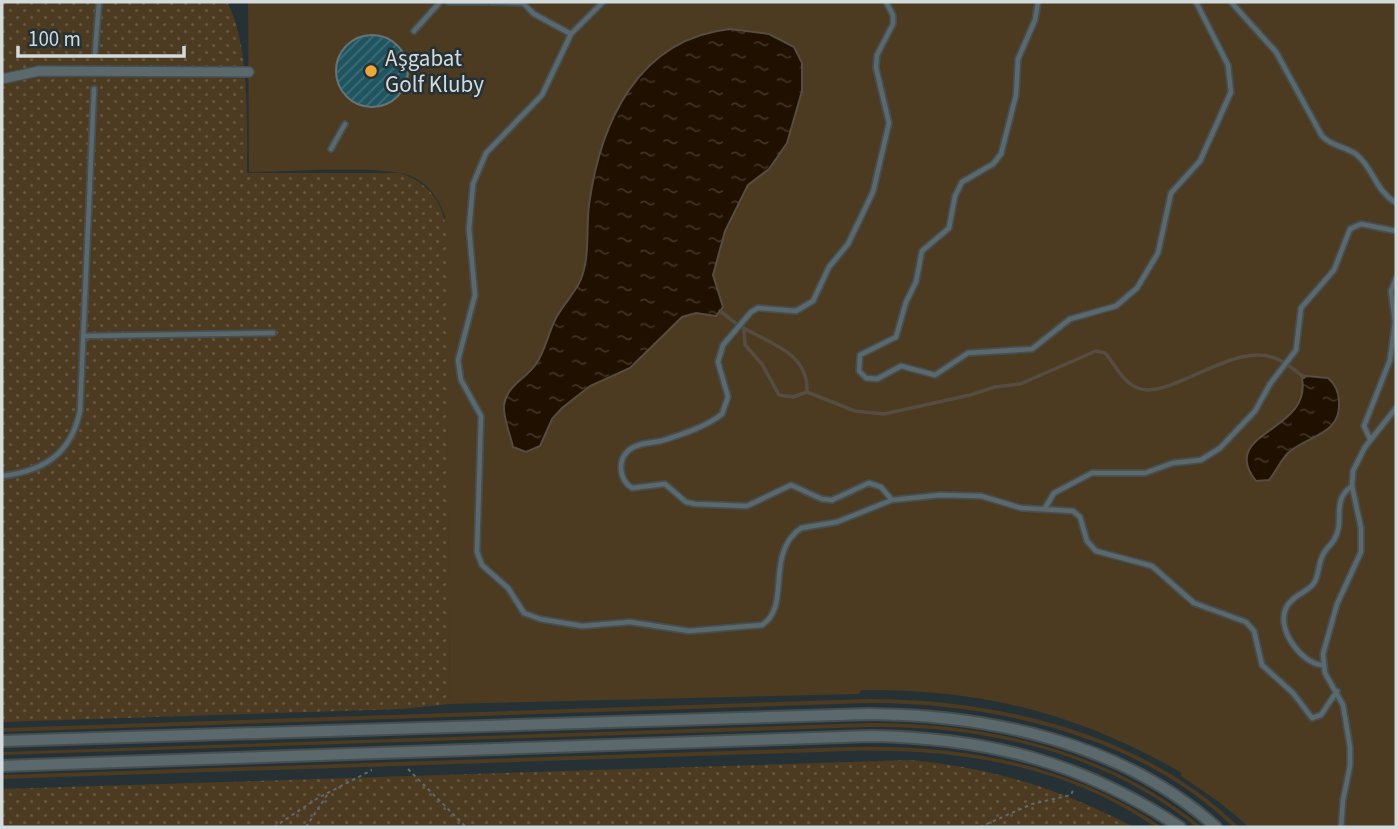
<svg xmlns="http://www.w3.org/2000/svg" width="1398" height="829" font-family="'Source Sans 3',sans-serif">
  <defs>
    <pattern id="park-dots" width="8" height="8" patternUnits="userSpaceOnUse" patternTransform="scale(1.75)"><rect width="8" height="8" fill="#4c3a21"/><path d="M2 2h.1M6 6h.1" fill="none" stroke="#655641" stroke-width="1.8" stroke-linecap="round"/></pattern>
    <pattern id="water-ripples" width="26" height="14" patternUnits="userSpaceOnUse" patternTransform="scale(1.75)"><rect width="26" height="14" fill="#201000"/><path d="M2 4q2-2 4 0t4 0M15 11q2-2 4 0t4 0" fill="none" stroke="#403225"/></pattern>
    <pattern id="building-hatch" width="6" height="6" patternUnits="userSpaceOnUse" patternTransform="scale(1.75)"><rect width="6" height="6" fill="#1f5561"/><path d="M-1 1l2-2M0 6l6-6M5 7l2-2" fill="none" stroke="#3f6d77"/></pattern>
  </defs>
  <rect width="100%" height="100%" fill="#253134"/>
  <path fill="#4c3a21" d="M248 2H1396V827H1249L1219 802 1181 776 1182 773C1078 713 982 689 862 690L858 694 450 704 445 216C439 199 428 183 411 176 381 164 285 172 249 172Z
    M869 699C999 699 1143 733 1239 827H1233C1140 736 995 703 870 703L2 732V728Z
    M869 723C987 722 1109 751 1202 827H1196C1106 753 984 725 869 727L2 755V752Z
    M849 747C960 744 1069 763 1162 827H1155C1065 765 957 748 849 751L2 779V775Z"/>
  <path fill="url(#park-dots)" d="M2 2H227C250 44 247 125 247 173H399C426 181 441 199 446 226L450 704 403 709 2 722Z
    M911 760C997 769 1057 788 1134 827H2V789Z"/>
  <path fill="url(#water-ripples)" stroke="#564d42" stroke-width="2" d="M730 29 769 34 794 47 802 63V91L787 143 769 169 748 185 725 231 713 275 723 307 716 316 696 313 682 317 630 368 590 386 562 408 552 419 540 446 526 452 513 447C510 433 503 419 504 405 507 385 526 379 536 364 545 351 548 334 555 320 562 305 575 294 581 279 590 257 586 229 589 205 600 124 637 39 730 29Z
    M1306 376 1328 378C1335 384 1339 393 1339 402 1341 436 1307 435 1288 453 1280 461 1276 472 1269 480L1256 481C1217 432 1312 432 1302 379Z"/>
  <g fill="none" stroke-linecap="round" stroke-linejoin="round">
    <path stroke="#564d42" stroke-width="3.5" d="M720 311C727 316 734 323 742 327 768 343 809 352 807 392L855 411 884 414 970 395 995 387 1020 384 1096 351 1105 353C1115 364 1123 383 1138 388 1168 401 1229 344 1272 357 1284 360 1294 370 1304 377
      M744 329 745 345 762 364 779 395 793 397 807 392"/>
  </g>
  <path fill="url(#building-hatch)" stroke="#667477" stroke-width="2" d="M336 71a36 36 0 1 1 72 0a36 36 0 1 1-72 0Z"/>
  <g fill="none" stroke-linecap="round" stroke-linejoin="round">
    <g stroke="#454f52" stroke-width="8">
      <path id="service" d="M448 2H487
        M491 2 523 3 534 14 571 34
        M603 2 571 34 542 95 486 153 473 184 469 229 475 295 458 360 461 380 481 416 477 552 482 565 508 588 524 613 540 619 582 626 630 622 689 631 762 625C792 606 764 554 801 528L837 522 892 500 940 495 981 496 1021 508 1073 511 1080 517 1087 541 1096 551 1152 566 1194 603 1246 622 1254 631 1262 665 1293 693 1312 718 1321 715 1337 691
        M886 2 893 15V24L877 55 876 68 889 123 873 192 848 244 829 267 813 301 796 311 758 308 751 312 723 345 718 362 728 397 722 414C706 427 680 435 661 441 651 443 637 443 629 450 617 460 619 480 632 488L665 484 686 502 695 504 747 506 791 485 822 499 832 500 869 483 881 487 892 500
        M1038 2 1035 20 1018 59 1016 95 1001 154 993 164 962 182 955 196 949 228 922 251 916 282 906 302 896 337 860 355 859 371 866 378 877 379 901 366 935 375 968 353 1032 349 1070 319 1116 306 1137 288 1158 253 1171 193 1200 161 1231 92 1228 65 1196 2
        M1231 2 1276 52 1322 136C1332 147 1346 146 1357 155 1374 169 1374 189 1396 203
        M414 31 440 2
        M95 53 99 2
        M331 149 345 124
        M83 336 273 333
        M1370 439 1364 426 1390 360 1395 322 1391 291 1396 278
        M2 476C44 471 71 454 80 411L94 89
        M1045 508 1054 493 1092 473H1145L1173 463 1201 460 1220 448 1255 411 1270 384 1296 350 1301 308 1334 270 1350 229 1361 224 1396 231
        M1322 665C1301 663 1276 629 1286 608 1292 595 1307 593 1314 583 1319 576 1318 565 1322 557 1324 550 1330 546 1334 540 1346 521 1330 501 1352 486
        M1341 827 1343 800 1350 766V747L1343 705 1325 673 1323 654 1337 604 1361 552V528L1352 486 1353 471 1365 447 1396 408"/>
    </g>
    <g stroke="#454f52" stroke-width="12">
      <path id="minor" d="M2 79 39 71 249 72"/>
    </g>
    <g stroke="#454f52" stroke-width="14">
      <path id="tertiary" d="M2 741 869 714C992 715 1122 743 1216 827
        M2 766 871 736C989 738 1081 762 1180 827"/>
    </g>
    <path stroke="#5f6a6d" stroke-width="2" stroke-dasharray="3.5 3.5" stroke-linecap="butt" d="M408 769 466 827
      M274 827 318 798 372 770
      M306 827 329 792
      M980 827 1032 804 1071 795 1074 788"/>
    <use href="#service" stroke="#5b686c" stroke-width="4.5"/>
    <use href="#minor" stroke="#5b686c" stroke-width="9"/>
    <use href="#tertiary" stroke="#5b686c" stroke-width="10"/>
  </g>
  <circle fill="#eda83c" stroke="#253134" stroke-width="2.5" cx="371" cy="71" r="7"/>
  <g text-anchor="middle" stroke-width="5" stroke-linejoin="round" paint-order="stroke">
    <g font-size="23" fill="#d3dbdd" stroke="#253134" text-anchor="start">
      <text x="385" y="66">Aşgabat<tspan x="385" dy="26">Golf Kluby</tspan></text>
    </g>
  </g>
  <rect width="1398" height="829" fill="none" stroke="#d3dbdd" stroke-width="7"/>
  <path d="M18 46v10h166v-10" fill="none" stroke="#d3dbdd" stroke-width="3.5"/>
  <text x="28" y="46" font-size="21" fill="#d3dbdd" stroke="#253134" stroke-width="5" paint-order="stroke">100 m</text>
</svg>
